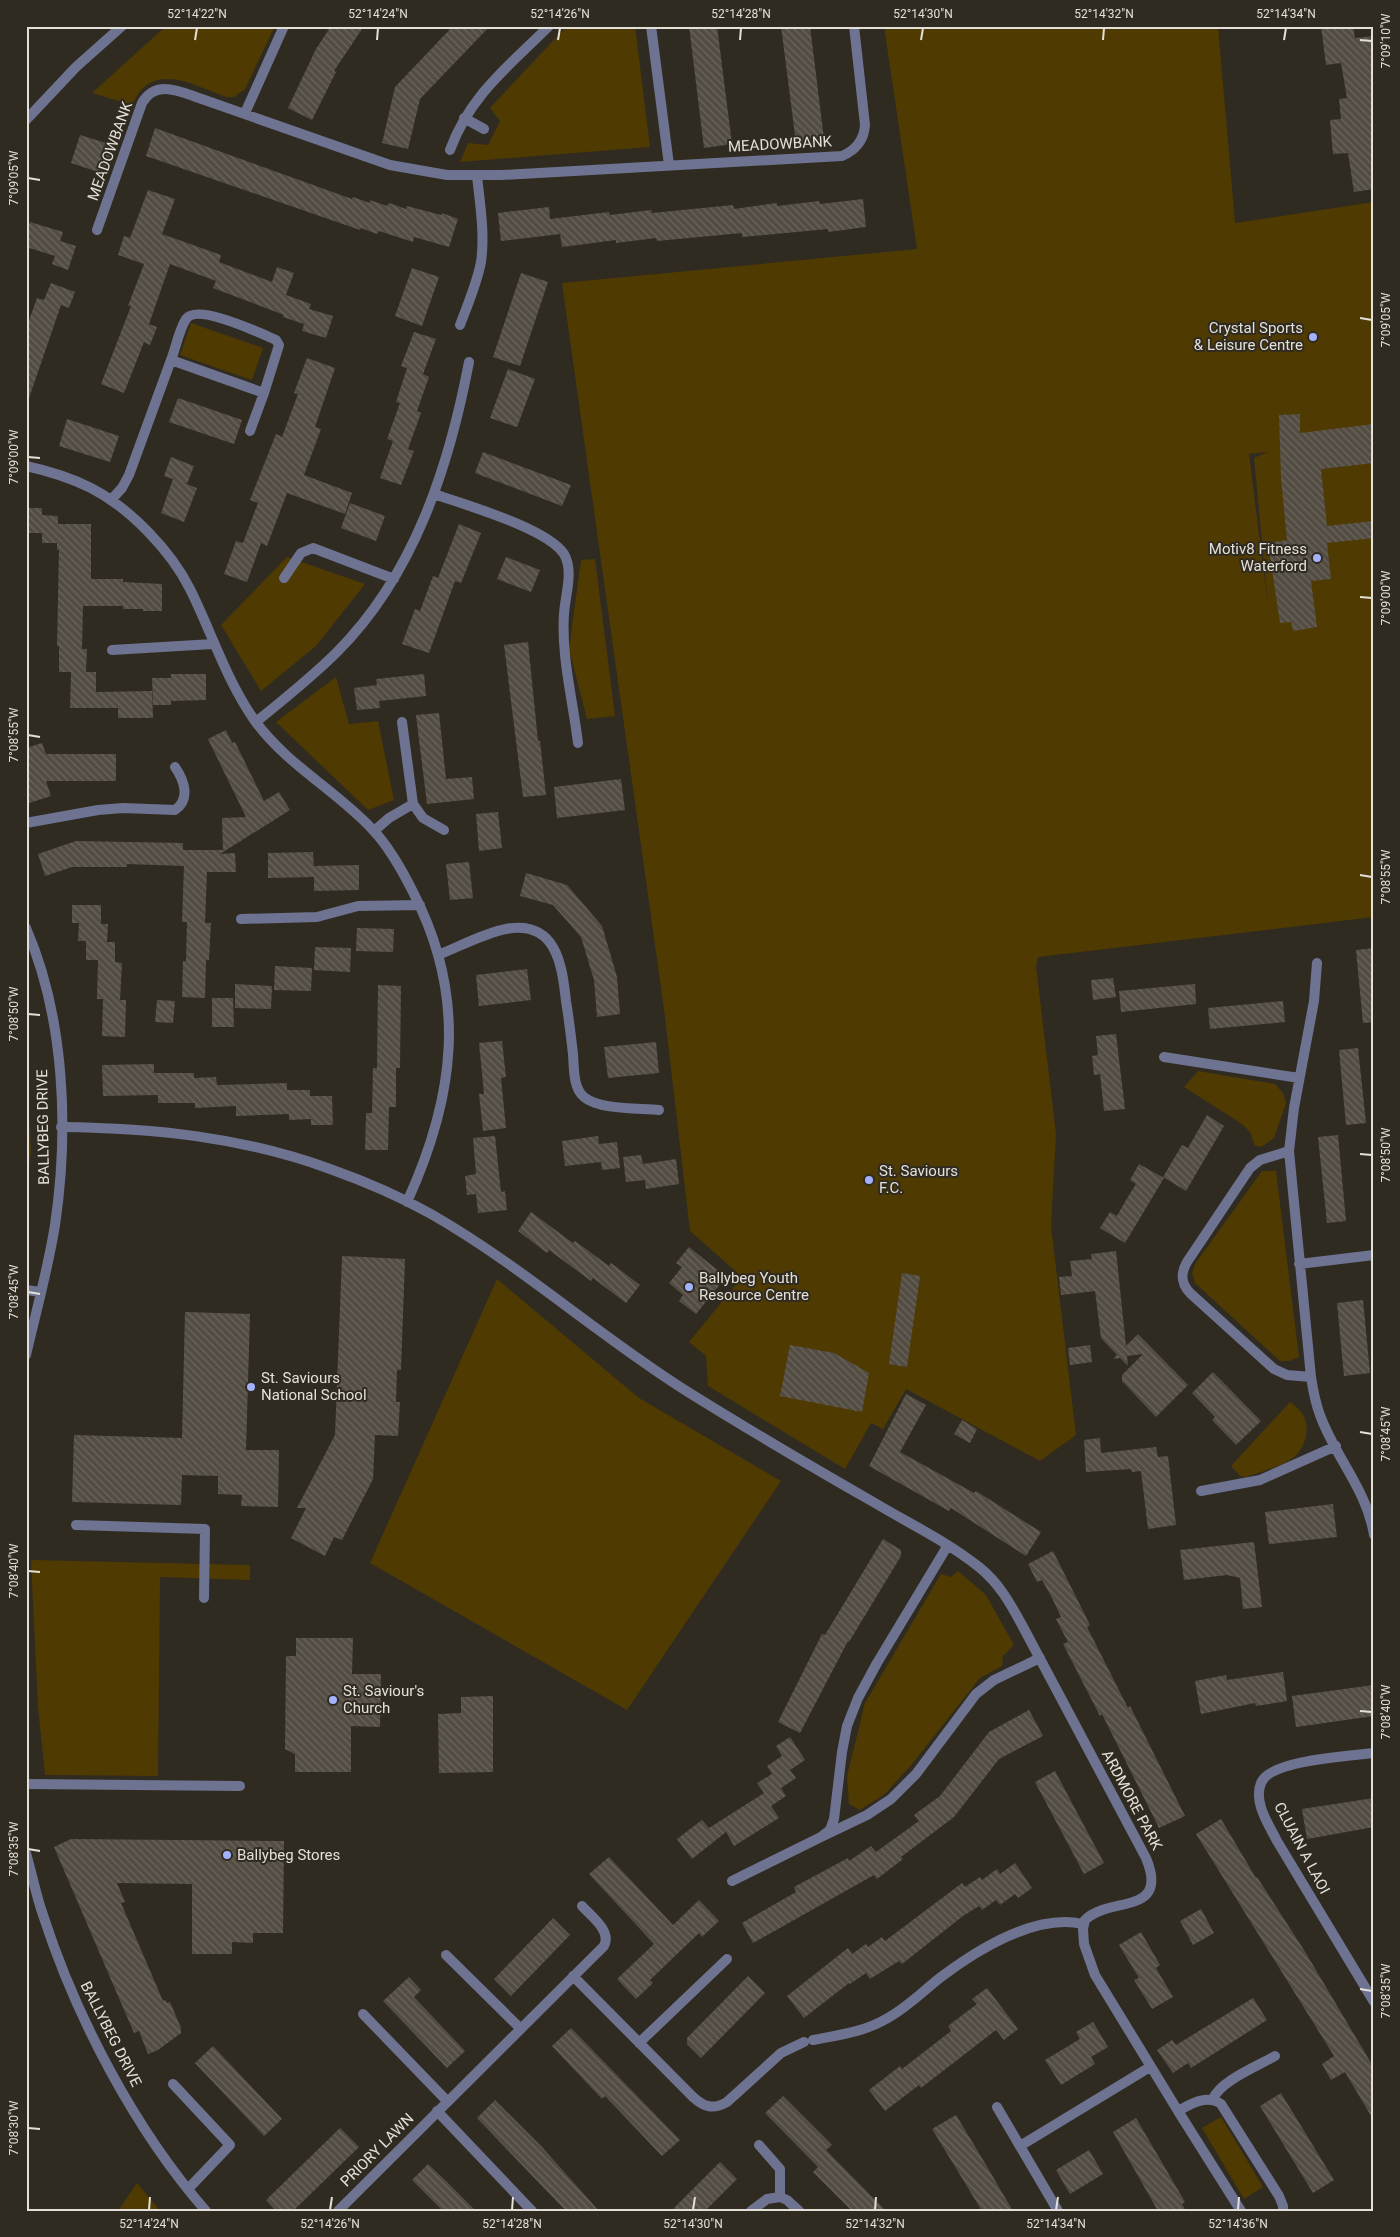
<svg xmlns="http://www.w3.org/2000/svg" width="1400" height="2237" font-family="Roboto,sans-serif">
  <defs>
    <pattern id="cemetery-stones" width="16" height="16" patternUnits="userSpaceOnUse" patternTransform="scale(1.25)"><rect width="16" height="16" fill="#4f3a02"/><path d="M2 7V4a2 2 0 0 1 4 0v3zM10 15v-3a2 2 0 0 1 4 0v3z" fill="#685626"/></pattern>
    <pattern id="building-back-hatch" width="6" height="6" patternUnits="userSpaceOnUse" patternTransform="scale(1.25)"><rect width="6" height="6" fill="#524c42"/><path d="M-1 5l2 2M0 0l6 6M5-1l2 2" fill="none" stroke="#6b665d"/></pattern>
  </defs>
  <rect width="100%" height="100%" fill="#302b21"/>
  <path fill="#4f3a02" fill-rule="evenodd" d="M166 26H275L245 89 234 97H226C202 89 165 66 142 89 138 93 135 100 132 105L92 93Z
    M567 26H635L650 147 460 162 468 143 488 145 500 121 490 108Z
    M884 26H1218L1235 223 1374 202V917L1038 957 1036 966 1056 1134 1051 1226 1076 1435 1040 1461 906 1389 883 1429 871 1423 845 1469 708 1386 706 1356 689 1342 742 1277 690 1231 664 1009 562 283 917 249ZM1268 452 1254 458 1268 606 1249 454Z
    M191 323 263 348 252 380 180 355Z
    M287 557 365 584 316 646 261 691 221 625Z
    M595 559 615 716 587 719 569 649 581 560Z
    M336 677 349 724 378 721 394 800 368 810 276 722Z
    M1198 1071 1275 1084 1283 1093 1286 1103 1274 1138 1261 1147 1255 1146 1250 1132 1242 1124 1184 1087Z
    M1262 1171H1276L1299 1357 1289 1361H1280L1195 1283 1192 1273 1195 1264Z
    M497 1279 639 1398 781 1481 627 1710 370 1563Z
    M1290 1402C1294 1405 1299 1409 1302 1413 1312 1427 1305 1452 1290 1460 1277 1468 1260 1472 1246 1477L1240 1476 1231 1466Z
    M31 1560 250 1565V1580L160 1577 158 1776 45 1775 38 1706Z
    M958 1571 986 1595 1014 1645 1003 1656 1002 1666 980 1678 912 1764 885 1794 860 1810 849 1804 847 1776 865 1703 941 1574 951 1577Z
    M1221 2117 1263 2187 1244 2199 1202 2128Z
    M137 2183 160 2211H118Z"/>
  <path fill="url(#cemetery-stones)" d="M26 1057 31 1152 26 1189Z"/>
  <path fill="url(#building-back-hatch)" d="M331 26H364L334 71 336 72 312 120 288 108 316 49Z
    M453 26H490L420 99 408 149 382 143 395 87Z
    M689 26H717L732 144 704 148Z
    M781 26H810L824 139 796 143Z
    M1321 26H1353L1355 38 1374 36V189L1354 192 1348 153 1333 154 1330 120 1341 119 1339 99 1347 98 1341 63 1326 65Z
    M155 128 352 199 353 197 370 203V200L387 206 389 203 406 209 407 206 441 215 442 213 458 219 449 247 414 237 413 242 379 231 377 234 361 228 360 230 146 156Z
    M80 135 116 146 107 175 71 163Z
    M148 190 175 199 162 234 221 255 219 262 272 282 277 267 294 273 286 295 311 304 309 309 333 316 326 338 302 331 304 324 283 317 284 315 213 288 216 281 170 264 149 324 157 327 150 345 144 342 124 393 101 384 131 306H128L144 264 118 255 124 236 130 238Z
    M863 199 866 227 828 232V229L742 237V233L657 241 656 238 616 243V240L562 247 560 234 501 241 498 213 549 207 550 219 609 212 610 215 651 210 652 213 733 205 734 209 777 203V206L819 201 820 204Z
    M30 222 63 232 60 241 76 246 68 270 52 264 55 256 26 247V234Z
    M412 268 439 277 422 326 395 316Z
    M521 273 548 282 520 366 493 357Z
    M51 283 75 292 69 308 61 305 29 398H26V329L37 298 44 300Z
    M414 332 436 339 423 374 429 377 417 411 421 413 408 449 414 451 401 485 380 478 393 441 387 439 400 403 396 402 407 368 401 366Z
    M307 358 335 368 315 427 321 429 304 475 352 493 345 514 287 493 267 546 261 543 247 582 224 574 236 541 243 543 258 503 250 500 276 434 282 437 298 394 294 393Z
    M508 369 535 379 517 427 490 418Z
    M178 398 242 420 234 444 169 422Z
    M1300 414V433L1374 424V463L1321 469 1327 526 1374 521V538L1327 543 1331 579 1311 581 1317 627 1293 631 1291 622 1280 623 1268 543 1287 540 1281 478 1279 415Z
    M67 419 119 436 110 462 59 446Z
    M483 452 571 485 562 506 475 473Z
    M171 457 194 466 187 484 164 476Z
    M173 479 197 488 184 522 161 513Z
    M350 503 385 516 376 541 341 528Z
    M26 508H42V515L58 516V524H91V579H123V582L162 584V611H143V609H123V606H83L82 649H87L86 672H96V692L152 691 153 718H118V708H70L71 672H59V646H57L59 550H57V543H42V533H26Z
    M459 524 481 533 461 583 455 581 429 653 402 644 415 609 420 611 433 576 438 578Z
    M506 557 540 570 531 592 497 579Z
    M528 642 538 741H540L546 795 523 797 504 645Z
    M171 674H206V700L171 701V705H153L152 678H171Z
    M424 674 426 696 379 701 380 708 357 710 354 688 377 685 376 679Z
    M439 713 446 779 472 777 474 799 427 804 416 715Z
    M226 730 232 743 235 742 264 801 279 792 290 810 220 854 235 853 236 872H207L205 923H211L209 960H206L205 998 182 997 183 961H186L187 922H182L184 866 127 864V867H72L45 876 38 854 76 841 183 843V850H223L222 818 246 817 208 739Z
    M42 743 46 754H116V781H46L51 796 26 804V748Z
    M621 779 625 810 557 818 554 787Z
    M498 812 502 848 479 851 476 814Z
    M313 852 314 869V866L359 865V890L314 891V877L268 878V853Z
    M469 862 473 898 450 900 446 864Z
    M526 873 567 885 602 926 617 977 620 1014 597 1017 594 980 581 937 553 905 520 896Z
    M72 905H101V924H108L107 942H115V962L122 963 120 1000H126L125 1037 102 1036 103 999H97L98 960H86V941H78L79 923H72Z
    M357 928 394 929 393 952 356 951Z
    M315 947 351 948 350 972 314 970Z
    M1374 948V1022L1363 1023 1356 950Z
    M275 966 312 968 311 991 274 990Z
    M527 969 531 1000 479 1006 476 975Z
    M1113 978 1116 997 1093 1000 1091 980Z
    M235 984 272 986 271 1009 235 1008Z
    M1195 984 1196 1004 1121 1012 1119 991Z
    M378 985 401 986 400 1068H396V1107H389L388 1150H365L366 1113H372L373 1068H377Z
    M212 998H233L234 1027H212Z
    M157 1000 175 1001 173 1023 155 1022Z
    M1283 1001 1285 1022 1210 1029 1208 1008Z
    M1116 1034 1125 1109 1104 1111 1100 1074 1094 1075 1092 1056 1098 1055 1096 1036Z
    M502 1041 506 1077 501 1078 506 1128 483 1131 479 1094H484L479 1043Z
    M656 1042 659 1073 608 1078 604 1047Z
    M1358 1048 1366 1123 1346 1125 1339 1050Z
    M154 1064V1073H194V1078L216 1077 217 1085 287 1083V1090H310V1096H332L333 1125H311V1119L289 1120V1114L236 1116V1106L195 1108V1103H158V1095L103 1096 102 1065Z
    M1207 1115 1224 1126 1186 1191 1163 1177 1182 1145 1188 1148Z
    M1338 1135 1346 1221 1327 1223 1318 1137Z
    M495 1136 501 1192 505 1191 507 1210 478 1213 476 1194 467 1195 465 1176 476 1174 473 1138Z
    M598 1136 599 1144 617 1142 620 1168 602 1170 601 1162 565 1166 562 1141Z
    M641 1155 643 1164 676 1159 679 1184 646 1189 645 1180 626 1182 623 1157Z
    M1139 1164 1164 1178 1125 1243 1100 1228 1110 1212 1117 1216 1126 1200 1136 1184 1130 1180Z
    M531 1212 573 1243 575 1241 609 1266 611 1263 640 1285 626 1303 593 1278 591 1281 549 1250 547 1253 518 1231Z
    M689 1247 726 1277 696 1314 679 1301 683 1295 669 1283 682 1267 676 1263Z
    M1116 1251 1126 1346 1138 1334 1188 1385 1156 1417 1122 1381V1375L1143 1354 1127 1356 1128 1366 1120 1358 1113 1359 1117 1355 1101 1338 1095 1291 1061 1295 1059 1277 1072 1276 1070 1261 1092 1259 1091 1254Z
    M342 1256 405 1259 401 1370H397L396 1402H400L398 1436 375 1435 373 1479 342 1540 334 1537 325 1556 291 1538 306 1508H297L335 1435Z
    M902 1273 920 1276 907 1367 889 1364Z
    M1363 1300 1370 1373 1344 1376 1337 1303Z
    M185 1312 250 1314 246 1450H279L278 1507 241 1506 242 1495 218 1494V1476L182 1475 181 1505 72 1502 74 1435 182 1438Z
    M790 1345 834 1353 869 1373 862 1412 780 1396Z
    M1090 1345 1092 1362 1070 1365 1068 1348Z
    M1213 1372 1261 1421 1236 1445 1212 1420 1215 1417 1192 1393Z
    M906 1394 926 1405 900 1452 974 1493 976 1491 1041 1532 1026 1556 951 1508 949 1511 869 1466Z
    M962 1420 977 1429 970 1443 954 1434Z
    M1100 1438 1101 1453 1156 1447 1158 1457 1168 1456 1176 1525 1148 1529 1141 1471 1132 1472 1131 1469 1086 1472 1084 1440Z
    M1333 1504 1337 1537 1269 1544 1265 1512Z
    M883 1539 901 1550V1556L849 1642 848 1641 800 1733 778 1722 822 1634 825 1635Z
    M1254 1542 1262 1607 1243 1609 1240 1578 1227 1575 1184 1580 1180 1550Z
    M1053 1551 1090 1625 1087 1627 1128 1708 1130 1706 1185 1816 1159 1828 1102 1714 1100 1716 1063 1644 1068 1642 1056 1619 1061 1617 1052 1598 1042 1580 1037 1582 1028 1564Z
    M296 1638H353L352 1674H381L380 1727 351 1726V1772H295V1754L285 1749 286 1656H296Z
    M1283 1672 1287 1701 1256 1706 1255 1703 1201 1714 1195 1681 1226 1675 1227 1680Z
    M1374 1685V1716L1296 1727 1292 1696Z
    M493 1696V1772L439 1773 438 1714 461 1713V1697Z
    M1029 1710 1043 1736 999 1759 954 1817 901 1857 903 1859 877 1879 874 1875 753 1943 742 1923 796 1892 794 1887 848 1858 849 1861 871 1846 876 1852 919 1821 914 1815 940 1796 989 1732Z
    M790 1737 805 1760 790 1770 796 1778 781 1788 786 1796 771 1806 779 1818 734 1846 726 1832 692 1859 677 1839 702 1820 709 1828 764 1793 757 1783 772 1774 767 1766 782 1756 776 1746Z
    M1055 1771 1104 1863 1084 1874 1035 1782Z
    M1374 1798V1827L1307 1839 1302 1809Z
    M1221 1819 1256 1878 1257 1877 1304 1950 1374 2068V2121L1345 2072 1331 2080 1322 2064 1334 2056 1196 1834Z
    M71 1839 284 1841 283 1933H253V1943L232 1942V1954H192V1884L117 1883 125 1902 121 1903 163 2001 165 2000 167 2003 170 2002 181 2028V2033L158 2050 148 2054 139 2031 134 2033 54 1847Z
    M609 1857 673 1925 699 1900 719 1921 702 1937 699 1933 650 1980 653 1983 636 1999 617 1979 654 1944 589 1874Z
    M1015 1863 1032 1888 1018 1898 1015 1894 1000 1905 996 1900 982 1910 979 1906 963 1916 902 1964 899 1961 870 1979 866 1973 850 1984 849 1983 804 2018 787 1996 848 1948 852 1954 866 1944 868 1947 882 1937 885 1941 962 1883 965 1887 980 1877 982 1880 997 1869 1000 1874Z
    M1201 1909 1214 1933 1193 1945 1180 1921Z
    M553 1918 570 1935 511 1996 494 1979Z
    M1141 1932 1160 1965 1156 1968 1173 1997 1152 2009 1134 1980 1139 1978 1119 1945Z
    M748 1976 765 1993 701 2058 687 2044V2038Z
    M409 1977 421 1990 414 1997 465 2051 447 2068 383 2001Z
    M987 1988 1018 2029 1004 2040 996 2030 921 2088 919 2085 885 2111 869 2090 900 2066 902 2069 951 2031 948 2026 977 2004 972 1999Z
    M1253 1998 1267 2020 1191 2068 1188 2063 1173 2073 1157 2050 1172 2040 1176 2045Z
    M1093 2022 1108 2047 1091 2057 1095 2064 1061 2085 1045 2060 1080 2039 1076 2032Z
    M571 2028 680 2140 662 2156 605 2096 602 2099 552 2046Z
    M213 2046 282 2119 264 2136 195 2063Z
    M1281 2093 1334 2180 1313 2193 1260 2106Z
    M783 2096 832 2145 826 2150 886 2211H852L813 2172 818 2167 765 2113Z
    M495 2100 542 2147 599 2211H566L477 2118Z
    M956 2115 976 2148 1013 2211H982L932 2129Z
    M1136 2118 1185 2202 1182 2204 1186 2211H1158L1113 2132Z
    M340 2128 359 2147 293 2211H276L266 2200Z
    M1089 2150 1103 2174 1070 2194 1056 2170Z
    M720 2162 737 2179 705 2211H671Z
    M428 2164 445 2180 476 2211H443L412 2180Z"/>
  <g fill="none" stroke-linecap="round" stroke-linejoin="round">
    <path stroke="#6d7390" stroke-width="10" d="M76 1525 205 1529 204 1598
      M26 1784 240 1786"/>
    <path stroke="#6d7390" stroke-width="10" d="M651 26 669 165
      M245 113 284 26
      M464 118 484 129
      M450 150C470 95 509 66 549 26
      M97 230 142 103C155 81 176 90 196 97L390 165 447 175H502L842 156C856 150 864 140 865 125L854 26
      M460 325C468 304 477 283 481 262 485 234 480 204 477 176
      M250 431 264 393
      M26 466C49 471 71 478 91 488 130 508 171 551 190 589 212 633 226 680 255 721 287 765 337 791 373 830 390 848 402 870 413 892 468 998 455 1097 407 1202
      M434 494C465 505 547 528 564 554 574 571 565 596 564 614 561 656 573 701 578 743
      M111 500 122 488 129 475 171 360 264 393 279 345 276 340 267 336C253 330 196 304 186 319 179 330 176 347 171 360
      M284 578 301 553 313 548 394 579
      M112 650 213 644
      M256 722C283 700 312 677 337 652 414 575 449 467 469 362
      M402 722 413 804 423 818 444 830
      M26 823 98 810 123 808 175 810C191 799 184 780 175 767
      M374 831 389 818 413 804
      M241 919 317 917 358 906 420 905
      M438 955C459 947 484 933 506 929 556 920 562 964 566 1001 569 1019 571 1037 573 1054 574 1068 573 1088 584 1097 599 1110 640 1108 659 1110
      M1164 1057 1299 1078
      M61 1127C153 1128 243 1137 330 1169 364 1181 399 1196 431 1214 522 1266 600 1337 688 1392 749 1430 812 1467 875 1503 910 1524 948 1542 979 1567 999 1583 1010 1603 1022 1625L1146 1858C1170 1916 1109 1896 1085 1920L1083 1929 1084 1944 1095 1975 1178 2111C1191 2104 1207 2094 1221 2104L1279 2196 1283 2206V2211
      M1289 1151 1260 1160 1250 1168 1187 1262C1180 1274 1181 1283 1190 1293L1274 1369 1287 1375 1311 1377 1289 1151 1294 1108 1314 1001 1317 963
      M1299 1264 1374 1255
      M1311 1377C1313 1390 1315 1402 1320 1415 1335 1457 1367 1490 1374 1535
      M1201 1491 1260 1480 1336 1446
      M948 1545 877 1663 858 1698 847 1726 842 1752 834 1819 830 1830 821 1837 867 1815 891 1799 916 1774 976 1694 994 1680 1040 1658
      M1374 1753C1351 1756 1269 1760 1261 1783 1253 1802 1269 1825 1277 1841L1374 2002
      M732 1881 821 1837
      M446 1955 520 2028
      M573 1976 693 2097C704 2107 713 2110 727 2102L781 2053 804 2042
      M363 2014 447 2101
      M813 2040C838 2035 864 2032 886 2019 907 2008 923 1991 941 1977 977 1950 1036 1913 1083 1924
      M639 2043 727 1959
      M173 2084 230 2145 188 2189
      M1213 2099C1220 2081 1258 2066 1275 2056
      M997 2107 1058 2211
      M437 2111 532 2211
      M1178 2111 1241 2211
      M759 2145 780 2169V2197L787 2200 799 2211
      M1020 2146 1150 2067
      M338 2211 604 1946C612 1931 591 1916 582 1906
      M751 2211 767 2199 780 2197"/>
    <path stroke="#6d7390" stroke-width="10" d="M26 120 76 67 122 26
      M26 928C65 1018 69 1130 55 1225 48 1269 36 1312 26 1355
      M26 1290 41 1292
      M26 1853C32 1874 36 1895 43 1915 76 2017 135 2130 206 2211"/>
  </g>
  <path fill="none" stroke="#e3e0d9" stroke-width="2" d="M195 40 197 28M377 40 378 28M558 40 560 28M740 40 741 28M921 40 923 28M1103 40 1104 28M1284 40 1286 28M1360 40 1372 41M28 178 40 180M1360 318 1372 320M28 457 40 458M1360 597 1372 598M28 735 40 737M1360 875 1372 877M28 1014 40 1015M1360 1154 1372 1155M28 1292 40 1294M1360 1432 1372 1434M28 1571 40 1572M1360 1711 1372 1712M28 1849 40 1851M1360 1989 1372 1991M28 2128 40 2129M149 2210 150 2197M330 2210 332 2197M512 2210 513 2197M693 2210 695 2197M875 2210 876 2197M1056 2210 1058 2197M1238 2210 1239 2197"/>
  <g fill="#a4b2fc" stroke="#302b21" stroke-width="2">
    <circle cx="1313" cy="337" r="5"/>
    <circle cx="1317" cy="558" r="5"/>
    <circle cx="869" cy="1180" r="5"/>
    <circle cx="689" cy="1287" r="5"/>
    <circle cx="251" cy="1387" r="5"/>
    <circle cx="333" cy="1700" r="5"/>
    <circle cx="227" cy="1855" r="5"/>
  </g>
  <g text-anchor="middle" stroke-width="4" stroke-linejoin="round" paint-order="stroke">
    <g font-size="15" fill="#e3e0d9" stroke="#302b21">
      <text transform="translate(780 144) rotate(-3)" y="5">MEADOWBANK</text>
      <text transform="translate(110 151) rotate(-70)" y="5">MEADOWBANK</text>
      <text transform="translate(43 1127) rotate(-91)" y="5">BALLYBEG DRIVE</text>
      <text transform="translate(1132 1800) rotate(62)" y="5">ARDMORE PARK</text>
      <text transform="translate(1302 1848) rotate(62)" y="5">CLUAIN A LAOI</text>
      <text transform="translate(111 2034) rotate(63)" y="5">BALLYBEG DRIVE</text>
      <text transform="translate(377 2150) rotate(-45)" y="5">PRIORY LAWN</text>
    </g>
    <g font-size="15" fill="#e3e0d9" stroke="#302b21" text-anchor="start">
      <text x="1303" y="333" text-anchor="end">Crystal Sports<tspan x="1303" dy="17">&amp; Leisure Centre</tspan></text>
      <text x="1307" y="554" text-anchor="end">Motiv8 Fitness<tspan x="1307" dy="17">Waterford</tspan></text>
      <text x="879" y="1176">St. Saviours<tspan x="879" dy="17">F.C.</tspan></text>
      <text x="699" y="1283">Ballybeg Youth<tspan x="699" dy="17">Resource Centre</tspan></text>
      <text x="261" y="1383">St. Saviours<tspan x="261" dy="17">National School</tspan></text>
      <text x="343" y="1696">St. Saviour's<tspan x="343" dy="17">Church</tspan></text>
      <text x="237" y="1860">Ballybeg Stores</text>
    </g>
  </g>
  <rect width="1400" height="2237" fill="none" stroke="#302b21" stroke-width="55"/>
  <rect x="28" y="28" width="1344" height="2182" fill="none" stroke="#e3e0d9" stroke-width="2"/>
  <g font-size="12" text-anchor="middle" fill="#e3e0d9">
    <text x="197" y="18">52°14'22"N</text>
    <text x="378" y="18">52°14'24"N</text>
    <text x="560" y="18">52°14'26"N</text>
    <text x="741" y="18">52°14'28"N</text>
    <text x="923" y="18">52°14'30"N</text>
    <text x="1104" y="18">52°14'32"N</text>
    <text x="1286" y="18">52°14'34"N</text>
    <text transform="translate(1386 41) rotate(-90)" y="4">7°09'10"W</text>
    <text transform="translate(14 178) rotate(-90)" y="4">7°09'05"W</text>
    <text transform="translate(1386 320) rotate(-90)" y="4">7°09'05"W</text>
    <text transform="translate(14 457) rotate(-90)" y="4">7°09'00"W</text>
    <text transform="translate(1386 598) rotate(-90)" y="4">7°09'00"W</text>
    <text transform="translate(14 735) rotate(-90)" y="4">7°08'55"W</text>
    <text transform="translate(1386 877) rotate(-90)" y="4">7°08'55"W</text>
    <text transform="translate(14 1014) rotate(-90)" y="4">7°08'50"W</text>
    <text transform="translate(1386 1155) rotate(-90)" y="4">7°08'50"W</text>
    <text transform="translate(14 1292) rotate(-90)" y="4">7°08'45"W</text>
    <text transform="translate(1386 1434) rotate(-90)" y="4">7°08'45"W</text>
    <text transform="translate(14 1571) rotate(-90)" y="4">7°08'40"W</text>
    <text transform="translate(1386 1712) rotate(-90)" y="4">7°08'40"W</text>
    <text transform="translate(14 1849) rotate(-90)" y="4">7°08'35"W</text>
    <text transform="translate(1386 1991) rotate(-90)" y="4">7°08'35"W</text>
    <text transform="translate(14 2128) rotate(-90)" y="4">7°08'30"W</text>
    <text x="149" y="2228">52°14'24"N</text>
    <text x="330" y="2228">52°14'26"N</text>
    <text x="512" y="2228">52°14'28"N</text>
    <text x="693" y="2228">52°14'30"N</text>
    <text x="875" y="2228">52°14'32"N</text>
    <text x="1056" y="2228">52°14'34"N</text>
    <text x="1238" y="2228">52°14'36"N</text>
  </g>
</svg>
